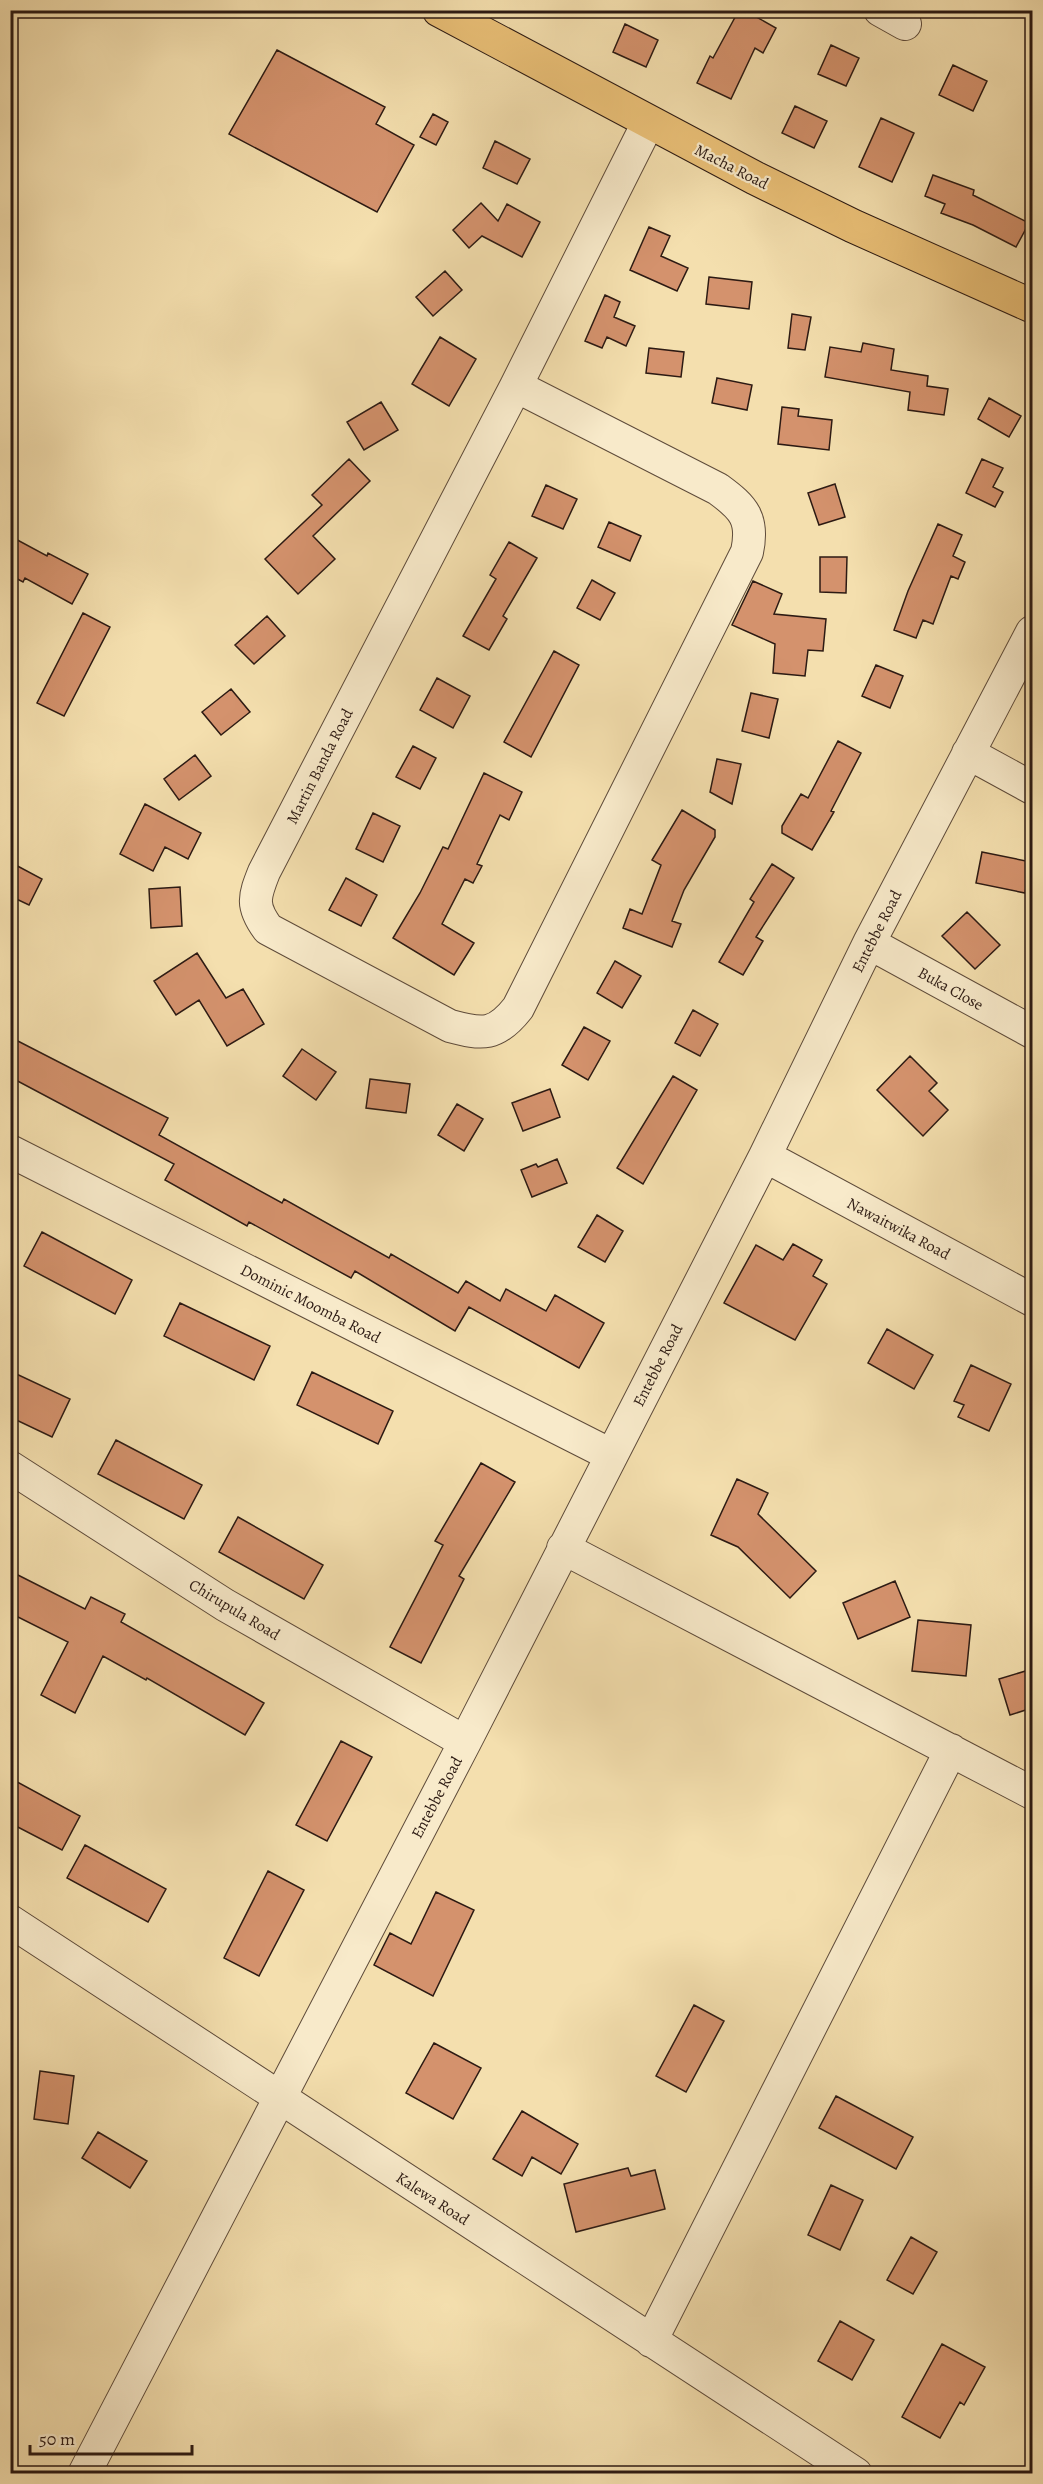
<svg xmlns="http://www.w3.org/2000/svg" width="1043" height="2484" font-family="Alegreya,serif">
  <rect width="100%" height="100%" fill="#f4dfae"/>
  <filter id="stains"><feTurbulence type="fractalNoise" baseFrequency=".00333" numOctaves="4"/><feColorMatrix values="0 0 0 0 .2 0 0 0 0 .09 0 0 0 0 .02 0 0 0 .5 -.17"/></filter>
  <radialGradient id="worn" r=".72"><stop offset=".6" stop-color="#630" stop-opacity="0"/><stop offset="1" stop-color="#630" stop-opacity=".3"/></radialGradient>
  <path fill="#d4926d" stroke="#2c1a13" stroke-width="1.5" d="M739 10H744L776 28 763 53 755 48 731 99 697 83 710 56 713 58Z
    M625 24 658 40 646 67 613 52Z
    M831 45 859 58 846 86 818 74Z
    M277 50 385 107 376 124 414 145 377 212 229 134Z
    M953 65 987 81 973 111 939 95Z
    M795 106 827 121 814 148 782 133Z
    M433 114 448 122 436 145 420 137Z
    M881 118 914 133 892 182 859 167Z
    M495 141 530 159 517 184 483 168Z
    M933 175 974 190 973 195 1029 223 1016 247 973 225 941 213 945 204 925 196Z
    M481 203 498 221 507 204 540 222 522 257 482 236 469 248 453 230Z
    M649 227 670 236 661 256 688 268 677 291 630 270Z
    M445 271 462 290 433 316 416 297Z
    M709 277 752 282 749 309 706 304Z
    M605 295 620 302 614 317 635 326 626 346 607 337 602 348 585 341Z
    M792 314 811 317 805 350 788 348Z
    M440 337 476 359 449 406 412 384Z
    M863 343 894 349 891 370 928 376 927 386 948 389 944 415 908 410 910 392 825 377 830 347 861 352Z
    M649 348 684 352 681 377 646 373Z
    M717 378 752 385 747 410 712 403Z
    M989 398 1021 416 1009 437 978 419Z
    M381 402 398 430 364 450 347 422Z
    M782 407 799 409 798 416 832 420 829 450 778 444Z
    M349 459 370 481 313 536 335 559 298 594 265 559 322 505 312 495Z
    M982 459 1003 468 993 487 1003 492 995 507 966 493Z
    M835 484 845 517 819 525 808 493Z
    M546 485 577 499 563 529 532 516Z
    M609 522 641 536 630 561 598 547Z
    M938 524 962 535 953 556 965 562 958 579 951 576 933 624 923 620 916 638 894 630 908 591Z
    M10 536 47 556 48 553 88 574 72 604 25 578 23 582 10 575Z
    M509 542 537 558 503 616 507 619 489 650 463 636 496 579 490 575Z
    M820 557H847L846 593 820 592Z
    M592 580 615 593 600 620 577 608Z
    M753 581 782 594 774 614 826 619 823 651 808 650 805 676 773 673 775 644 732 625Z
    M83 613 110 627 64 716 37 703Z
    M267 616 285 636 254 664 235 645Z
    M554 651 579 665 531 757 504 742Z
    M876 665 903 676 890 708 862 696Z
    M437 678 470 696 453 728 420 710Z
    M231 689 250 712 221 735 202 712Z
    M751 693 778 699 769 738 742 731Z
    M838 741 861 753 831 811 834 812 812 850 782 833V826L801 794 808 798Z
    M413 746 436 758 420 789 396 777Z
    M195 755 211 776 179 800 164 779Z
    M717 759 741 764 732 804 710 792Z
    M484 773 522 792 509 820 500 815 477 864 482 866 473 883 465 879 442 924 474 943 454 975 393 938 420 893 443 847 448 849Z
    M145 804 201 833 188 859 165 847 153 871 120 854Z
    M682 810 715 830V837L684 890 672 921 681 924 672 947 623 928 630 909 642 914 661 865 652 860Z
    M373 813 400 826 383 862 356 849Z
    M982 852 1031 862 1025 893 976 883Z
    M10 862 42 879 29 905 10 896Z
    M772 864 794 878 756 937 763 941 743 975 719 962 754 902 750 899Z
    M346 878 377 895 361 926 329 910Z
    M180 887 182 926 151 928 149 889Z
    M967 912 1000 945 975 969 942 936Z
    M197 953 226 998 243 989 264 1024 227 1046 199 1000 176 1015 154 981Z
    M615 961 641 976 622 1008 597 993Z
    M693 1010 718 1024 700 1056 675 1043Z
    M584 1027 610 1041 588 1080 562 1065Z
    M10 1037 168 1118 159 1135 282 1203 284 1199 389 1258 391 1254 458 1293 466 1281 500 1301 506 1289 546 1311 555 1295 604 1323 579 1368 469 1307 455 1331 355 1271 351 1278 249 1222 247 1226 165 1180 174 1164 10 1077Z
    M302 1049 336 1072 316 1100 283 1076Z
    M910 1056 937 1083 929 1091 948 1110 923 1136 877 1090Z
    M673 1076 697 1090 643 1184 617 1168Z
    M370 1079 410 1084 406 1113 366 1108Z
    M550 1089 560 1117 523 1131 512 1103Z
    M457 1104 483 1119 464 1151 438 1135Z
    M557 1159 567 1183 532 1197 521 1170 536 1164 538 1167Z
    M597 1215 623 1231 605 1262 578 1247Z
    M42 1232 132 1280 115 1314 24 1266Z
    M793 1244 822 1260 813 1276 827 1284 795 1340 724 1303 756 1245 783 1260Z
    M180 1303 270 1346 254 1380 164 1336Z
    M887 1329 933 1355 914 1389 868 1363Z
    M971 1365 1011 1384 989 1431 958 1417 964 1405 954 1401Z
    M10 1371 70 1399 52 1437 10 1417Z
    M312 1372 393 1411 378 1444 297 1405Z
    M116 1440 202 1485 184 1519 98 1474Z
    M481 1463 515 1482 459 1576 464 1579 421 1663 390 1647 443 1545 435 1541Z
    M737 1479 768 1493 758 1514 816 1571 790 1598 738 1547 711 1535Z
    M238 1517 323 1565 304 1599 219 1552Z
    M10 1571 85 1609 91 1597 125 1614 121 1622 264 1703 245 1735 147 1678 146 1680 103 1656 75 1713 41 1695 68 1642 10 1613Z
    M895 1581 910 1617 858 1639 843 1603Z
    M918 1620 971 1625 966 1676 912 1671Z
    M1032 1669V1708L1010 1715 999 1679Z
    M341 1741 372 1757 327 1841 296 1825Z
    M10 1778 80 1816 62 1850 10 1823Z
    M85 1845 166 1889 148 1922 67 1878Z
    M268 1871 304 1890 259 1976 224 1958Z
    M436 1892 474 1910 433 1996 374 1965 390 1933 411 1944Z
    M694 2005 724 2021 686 2092 656 2076Z
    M434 2043 481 2068 453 2119 406 2093Z
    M40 2071 74 2076 68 2124 34 2119Z
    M836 2096 913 2137 896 2169 819 2128Z
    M522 2111 578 2144 561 2174 532 2157 522 2176 493 2159Z
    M98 2132 147 2161 130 2188 82 2158Z
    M628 2168 631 2176 655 2170 665 2209 576 2232 564 2184Z
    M831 2185 863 2200 840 2250 808 2235Z
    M911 2237 937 2252 913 2294 887 2280Z
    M840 2321 874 2340 852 2380 818 2361Z
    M942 2344 985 2367 964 2405 960 2402 940 2438 902 2417Z"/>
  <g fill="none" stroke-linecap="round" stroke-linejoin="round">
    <g stroke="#5e4b3a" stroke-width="34">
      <path id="minor" d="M880 10 905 24
        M516 386 718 489C744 508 754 519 747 552L518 1008C496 1036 483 1035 450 1026L268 929C251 906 254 897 264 872L516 386 648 123
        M968 753 1032 788
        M869 943 1032 1032
        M10 1151 611 1455
        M765 1156 1032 1300
        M10 1467 225 1605 465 1742
        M563 1548 1032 1793
        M10 1921 856 2474
        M651 2341 951 1750
        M84 2474 465 1742 765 1156 869 943 1032 632"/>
    </g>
    <g stroke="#2c1a13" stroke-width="35">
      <path id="major" d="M439 10 755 178 853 226 1032 306"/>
    </g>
    <use href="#minor" stroke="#f8eaca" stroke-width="32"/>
    <use href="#major" stroke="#eac077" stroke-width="33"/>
  </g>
  <g text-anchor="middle" stroke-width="4.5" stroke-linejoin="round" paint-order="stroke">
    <g font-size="16" fill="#2c1a13" stroke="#f8eaca">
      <text transform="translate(732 166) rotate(27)" y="6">Macha Road</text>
      <text transform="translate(319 766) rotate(-63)" y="6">Martin Banda Road</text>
      <text transform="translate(876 931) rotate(-63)" y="6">Entebbe Road</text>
      <text transform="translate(951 988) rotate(29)" y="6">Buka Close</text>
      <text transform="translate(899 1228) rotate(28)" y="6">Nawaitwika Road</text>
      <text transform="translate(311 1303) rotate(27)" y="6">Dominic Moomba Road</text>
      <text transform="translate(657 1365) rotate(-63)" y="6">Entebbe Road</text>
      <text transform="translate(235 1609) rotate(31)" y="6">Chirupula Road</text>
      <text transform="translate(436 1797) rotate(-62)" y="6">Entebbe Road</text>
      <text transform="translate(433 2198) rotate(33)" y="6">Kalewa Road</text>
    </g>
  </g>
  <rect width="1043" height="2484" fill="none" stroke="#f4dfae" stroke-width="36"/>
  <rect x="12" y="12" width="1019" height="2460" fill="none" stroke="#2c1a13" stroke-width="3"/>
  <rect x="18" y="18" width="1007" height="2448" fill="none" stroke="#2c1a13" stroke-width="1.5"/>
  <path d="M30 2445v9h162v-9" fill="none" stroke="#2c1a13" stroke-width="3"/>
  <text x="39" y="2445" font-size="18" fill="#2c1a13" stroke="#f8eaca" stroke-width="4.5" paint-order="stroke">50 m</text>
  <rect width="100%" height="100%" filter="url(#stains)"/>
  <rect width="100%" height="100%" fill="url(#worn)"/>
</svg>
